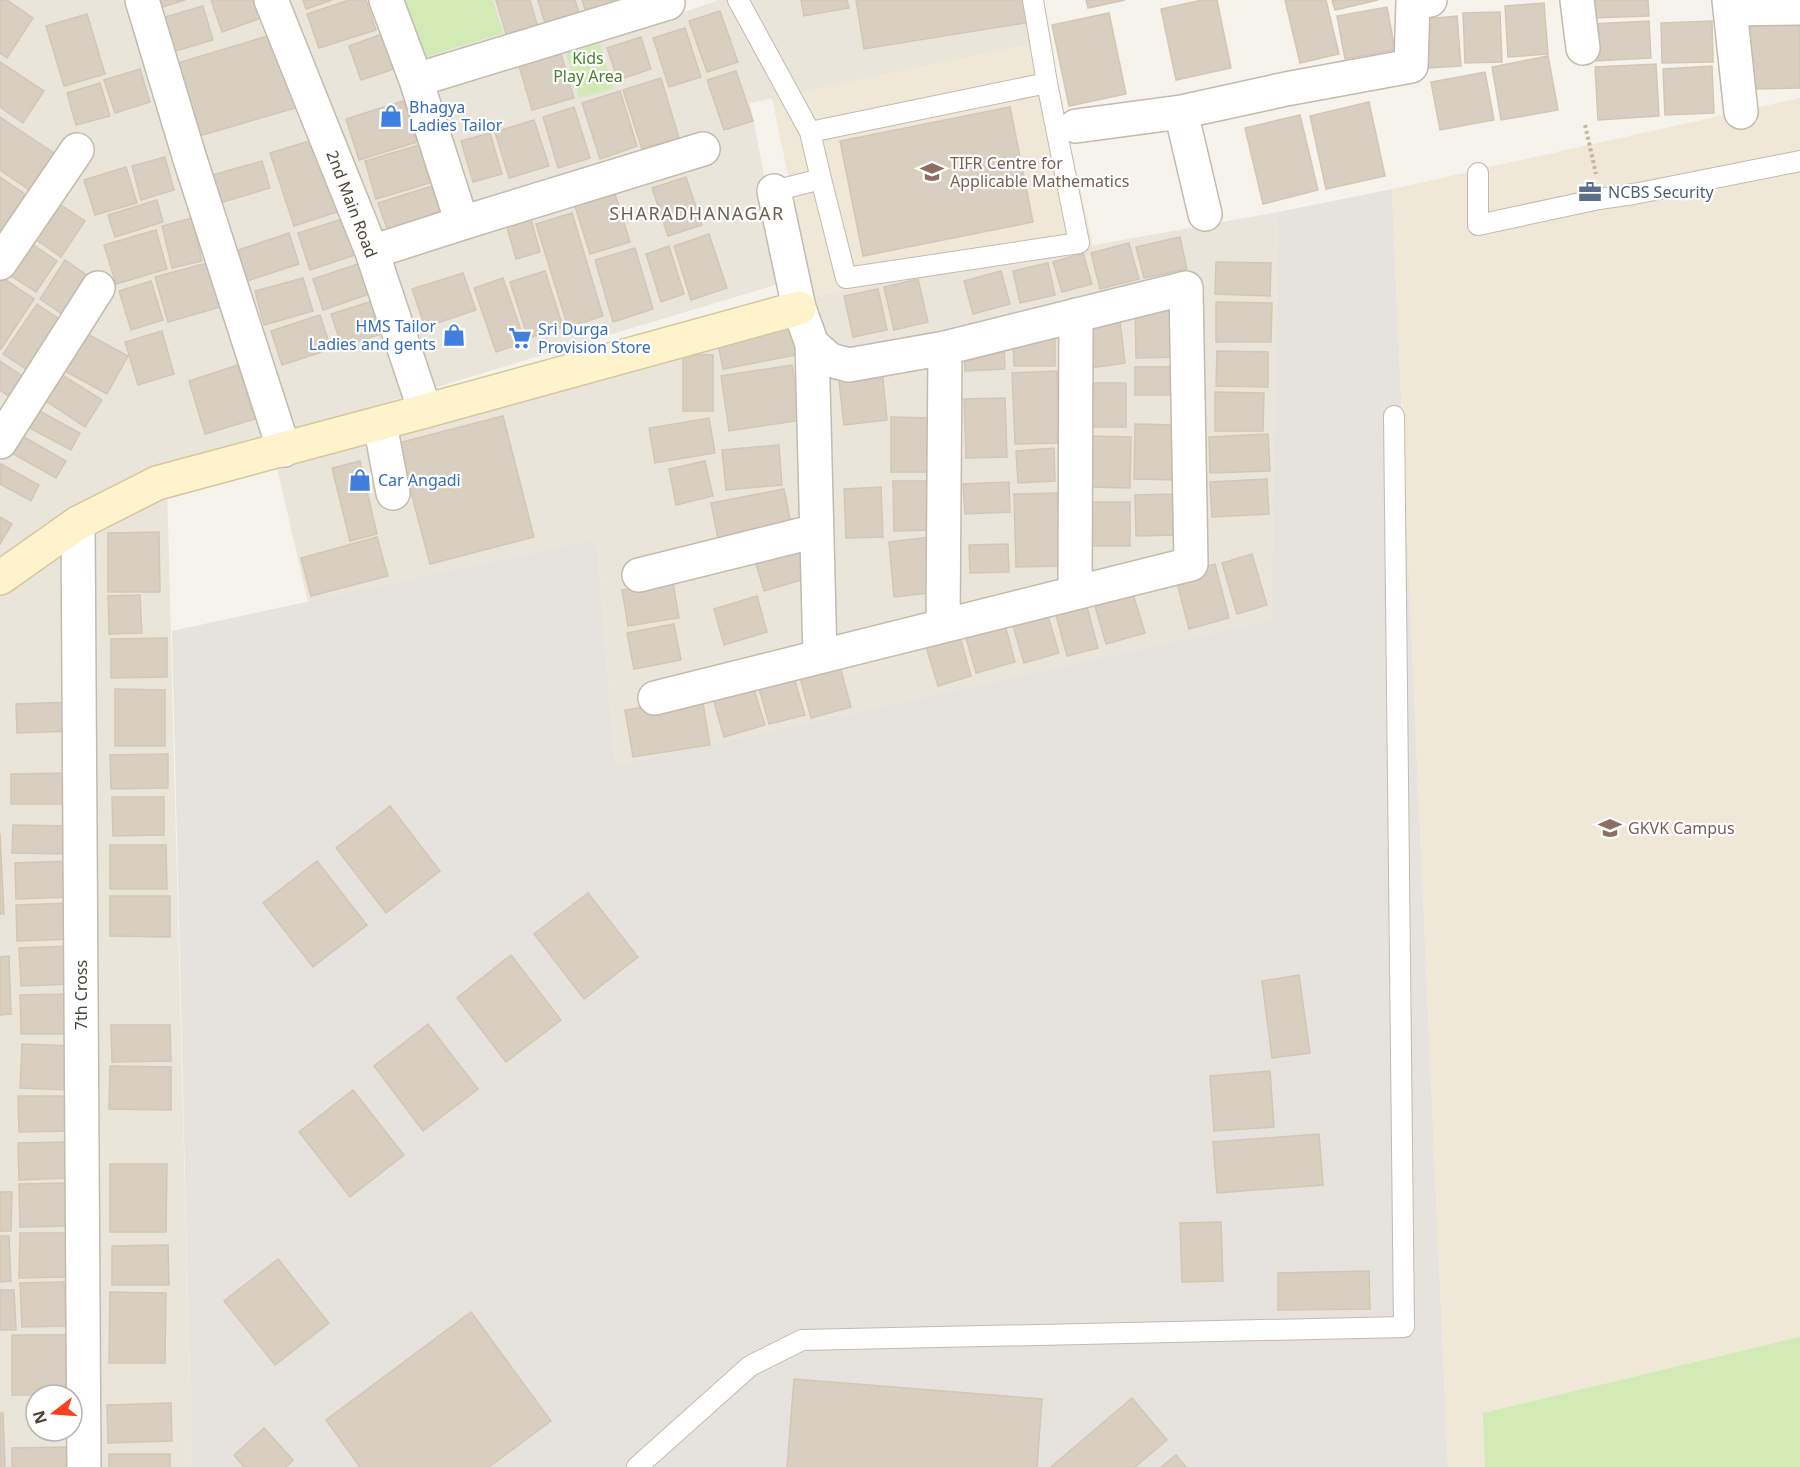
<svg xmlns="http://www.w3.org/2000/svg" width="1800" height="1467" font-family="'Noto Sans',sans-serif">
  <rect width="100%" height="100%" fill="#f6f3ec"/>
  <path fill="#eae5da" fill-rule="evenodd" d="M0 0H637L645 25 719 0H1040L1047 41 750 103 785 282 152 473 0 564Z
    M1278 212 1271 620 615 765 597 539 308 602 274 455 813 296Z
    M167 484 192 1467H0V593ZM36 1395H72V1431H36Z"/>
  <path fill="#e6e2dd" d="M1392 189 1448 1467H192L172 631 597 539 615 765 1271 620 1278 212Z"/>
  <path fill="#efe8d6" d="M1047 41 1093 246 813 296 772 98Z
    M1800 98V1467H1448L1392 189Z"/>
  <path fill="#d2eab5" d="M397 0H493L503 33 421 58Z
    M598 36 613 89 579 98 564 46Z
    M1800 1337V1467H1485L1483 1413Z"/>
  <path fill="#d8cfc1" stroke="#d3c7b4" stroke-width="1.5" d="M0 0H7L33 18 7 58 0 53Z
    M156 0H185L159 8Z
    M211 0H261L267 16 222 32Z
    M303 0H332L306 9Z
    M349 0H366L376 30 319 48 307 14Z
    M496 0H530L538 28 507 37Z
    M538 0H575L580 16 546 27Z
    M582 0H627L587 15Z
    M801 0H847L849 8 804 16Z
    M856 0H1027L1031 22 864 49Z
    M1086 0H1125L1088 8Z
    M1202 0H1217L1231 68 1176 80 1161 9Z
    M1285 0H1326L1339 54 1300 63Z
    M1332 0H1378L1335 10Z
    M1590 0H1648L1649 16 1591 18Z
    M1544 3 1548 54 1508 57 1505 6Z
    M203 6 213 40 172 52 162 18Z
    M1387 7 1395 50 1345 59 1337 16Z
    M720 11 738 62 707 72 689 21Z
    M1500 12 1502 62 1465 63 1463 13Z
    M1109 13 1126 94 1069 106 1052 25Z
    M87 14 105 74 64 86 46 26Z
    M1457 16 1461 66 1428 68 1425 19Z
    M1649 21 1651 58 1593 61 1591 24Z
    M1712 21 1713 62 1662 63 1661 23Z
    M1800 22V88L1750 89 1749 23Z
    M685 28 701 77 669 87 653 38Z
    M281 32 302 106 192 138 171 65Z
    M382 34 394 69 361 80 349 46Z
    M641 37 651 69 618 80 607 48Z
    M559 47 574 98 532 110 517 59Z
    M1548 56 1558 110 1501 120 1492 67Z
    M0 62 44 91 23 123 0 107Z
    M1656 64 1659 116 1598 120 1595 67Z
    M1712 66 1714 113 1665 115 1663 69Z
    M140 69 150 102 115 113 104 80Z
    M736 71 753 121 724 130 707 80Z
    M1485 72 1494 120 1440 130 1431 82Z
    M661 78 679 138 642 149 623 90Z
    M100 83 110 116 76 125 67 93Z
    M620 91 637 146 600 159 582 103Z
    M403 101 417 142 359 160 346 119Z
    M1369 102 1385 176 1326 189 1310 116Z
    M574 107 590 158 558 168 543 117Z
    M1010 107 1033 222 863 256 840 141Z
    M1300 115 1318 190 1263 204 1245 128Z
    M0 117 66 161 41 198 0 170Z
    M534 120 549 166 509 178 495 132Z
    M490 133 502 174 473 182 461 141Z
    M322 137 346 209 294 226 270 153Z
    M419 145 430 183 376 199 365 161Z
    M165 157 174 190 141 200 132 166Z
    M262 161 270 188 213 205 205 177Z
    M126 167 137 203 95 215 84 180Z
    M0 177 32 199 7 237 0 232Z
    M686 177 702 225 668 236 652 188Z
    M1593 185 1595 197 1587 198 1586 187Z
    M432 186 445 226 392 243 378 203Z
    M615 194 630 242 590 254 575 206Z
    M52 199 85 221 61 257 28 234Z
    M157 200 163 222 115 237 108 215Z
    M572 213 603 316 568 327 536 224Z
    M352 216 364 252 310 270 298 233Z
    M530 216 540 252 516 259 506 224Z
    M192 218 202 261 172 268 162 226Z
    M156 230 167 269 116 284 104 245Z
    M289 233 299 264 247 281 238 250Z
    M709 234 727 288 691 300 674 246Z
    M1180 237 1187 269 1144 278 1136 247Z
    M29 242 57 261 36 292 8 274Z
    M1129 243 1139 279 1100 289 1091 253Z
    M669 246 684 294 661 302 646 254Z
    M635 248 653 309 613 322 595 260Z
    M1083 253 1092 284 1062 292 1053 262Z
    M65 260 97 282 72 321 40 299Z
    M364 262 375 292 323 310 313 279Z
    M1216 262 1271 263 1270 296 1215 294Z
    M207 263 220 307 168 322 155 277Z
    M1048 263 1055 295 1020 303 1013 271Z
    M545 271 563 327 528 338 510 282Z
    M1001 271 1010 304 973 314 964 281Z
    M463 273 476 310 425 327 412 289Z
    M0 276 34 299 1 349 0 348Z
    M303 278 313 311 264 325 255 291Z
    M503 278 525 342 496 352 474 288Z
    M918 279 928 322 894 330 884 287Z
    M151 281 163 320 131 330 119 291Z
    M878 289 887 330 853 337 844 296Z
    M379 299 390 331 342 347 331 314Z
    M1216 302 1272 303 1271 342H1216Z
    M1176 303 1177 357 1136 358 1135 304Z
    M37 304 68 325 35 375 3 354Z
    M320 315 331 349 282 365 271 331Z
    M1120 321 1125 363 1090 368 1085 325Z
    M796 323 801 354 723 369 717 338Z
    M82 331 128 356 107 394 61 369Z
    M162 331 174 374 138 385 125 342Z
    M1055 338V366H1014L1013 339Z
    M1004 345 1005 369 965 371 964 347Z
    M1217 351 1268 352V387L1216 386Z
    M683 354 713 355V411H683Z
    M0 361 33 383 20 404 0 390Z
    M238 365 255 419 205 434 189 381Z
    M792 365 801 420 729 431 721 376Z
    M1135 367H1176V395H1135Z
    M882 369 887 420 844 425 838 373Z
    M1057 371 1060 443 1015 444 1012 373Z
    M59 373 102 400 85 427 43 399Z
    M1092 383H1126V427H1091Z
    M1215 392 1264 393 1263 431H1215Z
    M1005 398 1007 457 966 458 964 399Z
    M34 408 80 433 71 450 24 425Z
    M503 416 534 537 430 564 398 443Z
    M891 417 931 418 930 472H891Z
    M709 418 715 453 655 463 649 428Z
    M1135 424 1178 425V480L1134 479Z
    M17 433 66 461 56 478 8 451Z
    M1268 434 1270 471 1210 473 1209 437Z
    M1089 436 1131 437 1130 488 1088 487Z
    M779 445 782 485 726 490 722 450Z
    M1054 448 1055 481 1018 483 1016 451Z
    M360 461 377 534 350 541 332 468Z
    M705 461 713 496 676 505 669 469Z
    M1 464 39 485 31 501 0 484Z
    M1267 479 1269 514 1212 517 1210 482Z
    M893 481H930L932 530 894 531Z
    M1009 482 1010 512 965 514 963 484Z
    M881 487 883 537 846 538 844 489Z
    M784 489 792 528 719 544 711 503Z
    M1059 493 1061 566 1016 567 1014 494Z
    M1176 494 1177 535 1136 536 1135 495Z
    M1089 502H1130V546H1089Z
    M0 517 12 524 0 544Z
    M159 532 160 592H108V533Z
    M377 537 388 576 311 596 301 558Z
    M931 537 937 592 894 597 889 542Z
    M1008 544 1009 572 970 573 969 545Z
    M799 548 808 578 764 591 755 560Z
    M1252 554 1267 605 1237 614 1222 563Z
    M1215 564 1229 618 1189 629 1175 575Z
    M673 583 679 618 628 626 622 590Z
    M1130 584 1145 633 1106 644 1092 596Z
    M140 595 142 633 109 634 108 596Z
    M757 596 767 632 724 645 714 609Z
    M1086 603 1098 648 1067 656 1055 611Z
    M1045 606 1059 653 1024 663 1010 616Z
    M1003 617 1015 662 976 673 963 627Z
    M674 624 681 660 634 669 627 633Z
    M958 630 971 676 938 686 924 640Z
    M167 638V677L111 678V639Z
    M838 659 851 707 811 718 798 670Z
    M792 671 805 715 769 724 757 681Z
    M751 680 765 725 724 737 711 691Z
    M115 689 165 690V746H115Z
    M702 697 710 745 633 757 625 710Z
    M73 702 74 731 17 733 16 704Z
    M168 754V788L111 789 110 755Z
    M72 773V804H11V774Z
    M112 797H164V835L113 836Z
    M390 806 440 871 386 913 336 848Z
    M13 825 69 826 68 854 12 853Z
    M0 833 4 914H0Z
    M110 845H166L167 889H110Z
    M69 861 71 897 16 899 15 863Z
    M317 861 367 925 313 967 263 903Z
    M588 893 638 957 584 999 534 934Z
    M110 896H170V937L110 936Z
    M69 903 71 939 17 941 16 905Z
    M70 946 71 984 21 986 19 948Z
    M511 955 561 1020 506 1062 457 998Z
    M9 956 11 1014 0 1015V957Z
    M1299 975 1310 1053 1272 1058 1262 981Z
    M68 994 69 1034H21L20 995Z
    M428 1024 478 1089 423 1131 374 1066Z
    M111 1025H170L171 1061 112 1062Z
    M22 1044 71 1046 70 1090 20 1088Z
    M110 1066 171 1067V1110L109 1109Z
    M1270 1071 1274 1127 1214 1131 1210 1076Z
    M353 1090 404 1155 350 1197 299 1132Z
    M18 1096H70V1131L19 1132Z
    M1319 1134 1323 1185 1217 1193 1213 1142Z
    M67 1142 69 1178 19 1180 18 1143Z
    M110 1164H167L166 1232H110Z
    M70 1183 71 1226 20 1227 19 1184Z
    M0 1192H12L11 1231H0Z
    M1221 1222 1223 1281 1182 1282 1180 1223Z
    M20 1233H66V1277L19 1278Z
    M0 1236H9L11 1281 0 1282Z
    M168 1245 169 1285H112V1246Z
    M278 1259 329 1323 275 1365 224 1301Z
    M1369 1271 1370 1309 1278 1310V1273Z
    M64 1282 66 1326 22 1327 20 1283Z
    M0 1290H14L16 1330H0Z
    M110 1292 166 1293 165 1363H109Z
    M471 1312 551 1421 489 1467H360L326 1420Z
    M12 1335H66V1395H12Z
    M794 1379 1042 1399 1037 1467H787Z
    M1132 1398 1167 1440 1135 1467H1051Z
    M171 1403 172 1441 108 1443 107 1405Z
    M0 1413H3L5 1467H0Z
    M264 1428 293 1460 286 1467H244L234 1455Z
    M66 1447 67 1467H12V1448Z
    M109 1454H170V1467H109Z
    M1176 1455 1186 1467H1161Z"/>
  <g fill="none" stroke-linecap="round" stroke-linejoin="round">
    <g stroke="#c2bbae" stroke-width="22">
      <path id="lane" d="M738 0 810 132
        M1033 0 1047 83
        M1478 173V225L1599 199 1634 194 1800 161
        M774 191 821 179 810 132 1047 83 1079 243 846 278 821 179
        M637 1467 750 1366 802 1340 1404 1327 1394 416"/>
    </g>
    <g stroke="#c2bbae" stroke-width="36">
      <path id="street" d="M142 0 189 156 284 450
        M271 0 372 252 425 411
        M386 0 416 80 462 223
        M1577 0 1583 48
        M1729 0 1741 112
        M1730 9 1800 8
        M416 80 668 3
        M1181 112 1205 214
        M1076 126 1181 112 1286 89 1411 66 1413 2 1430 0
        M372 252 462 223 703 149
        M0 263 77 150
        M812 344 820 657
        M380 424 393 493
        M0 442 98 288
        M78 523 84 1467
        M639 575 816 531
        M1075 593 1076 315
        M943 626 945 348
        M655 698 1191 564 1186 288 945 348 849 365 830 360 812 344 799 308 774 191"/>
    </g>
    <g stroke="#d6c79b" stroke-width="36">
      <path id="secondary" d="M0 578 78 523 157 483 425 411 799 308"/>
    </g>
    <path stroke="#c4b79f" stroke-width="4" stroke-dasharray="3 3" stroke-linecap="butt" d="M1585 125 1596 174"/>
    <use href="#lane" stroke="#fff" stroke-width="20"/>
    <use href="#street" stroke="#fff" stroke-width="33"/>
    <use href="#secondary" stroke="#fff3cd" stroke-width="33"/>
  </g>
  <defs>
    <g id="shop-bare" transform="scale(1.8)"><path d="M-5-2.5h2.3a2.7 3.5 0 0 1 5.4 0H5L5.5 6h-11ZM-1.5-2.5h3a1.5 2.3 0 0 0-3 0Z" fill="#3f7fe0" stroke="#fff" stroke-width="2.5" paint-order="stroke"/></g>
    <g id="university-bare" transform="scale(1.8)"><path d="M0-5L7-2L0 1L-7-2ZM-4 1L0 2.5L4 1V4Q0 6-4 4Z" fill="#8d6e63" stroke="#fff" stroke-width="2.5" paint-order="stroke"/></g>
    <g id="office-bare" transform="scale(1.8)"><path d="M-6-3h4V-5.5h4V-3h4V5H-6ZM-1-4.5V-3h2v-1.5ZM-6 0V1H6V0Z" fill="#5c6f8a" stroke="#fff" stroke-width="2.5" paint-order="stroke"/></g>
    <g id="supermarket-bare" transform="scale(1.8)"><path d="M-6-5.5h2.5l.6 2H6L4.5 2H-2.5L-4.4-4H-6ZM-1.5 3.2a1.3 1.3 0 1 0 .1 0ZM3 3.2a1.3 1.3 0 1 0 .1 0Z" fill="#3f7fe0" stroke="#fff" stroke-width="2.5" paint-order="stroke"/></g>
  </defs>
  <g fill-rule="evenodd">
    <use href="#shop-bare" x="391" y="116"/>
    <use href="#university-bare" x="932" y="172"/>
    <use href="#office-bare" x="1590" y="192"/>
    <use href="#shop-bare" x="454" y="335"/>
    <use href="#supermarket-bare" x="520" y="338"/>
    <use href="#shop-bare" x="360" y="480"/>
    <use href="#university-bare" x="1610" y="828"/>
  </g>
  <g text-anchor="middle" stroke-width="4.5" stroke-linejoin="round" paint-order="stroke">
    <g font-size="16" fill="#4a7f2a" stroke="#fff">
      <text x="588" y="64">Kids<tspan x="588" dy="18">Play Area</tspan></text>
    </g>
    <g font-size="16" fill="#366cbe" stroke="#fff" text-anchor="start">
      <text x="409" y="113">Bhagya<tspan x="409" dy="18">Ladies Tailor</tspan></text>
      <text x="436" y="332" text-anchor="end">HMS Tailor<tspan x="436" dy="18">Ladies and gents</tspan></text>
      <text x="538" y="335">Sri Durga<tspan x="538" dy="18">Provision Store</tspan></text>
      <text x="378" y="486">Car Angadi</text>
    </g>
    <g font-size="16" fill="#785e54" stroke="#fff" text-anchor="start">
      <text x="950" y="169">TIFR Centre for<tspan x="950" dy="18">Applicable Mathematics</tspan></text>
      <text x="1628" y="834">GKVK Campus</text>
    </g>
    <g font-size="16" fill="#4e5e75" stroke="#fff" text-anchor="start">
      <text x="1608" y="198">NCBS Security</text>
    </g>
    <g font-size="16" fill="#4b4439" stroke="#fff">
      <text transform="translate(352 204) rotate(69)" y="6">2nd Main Road</text>
      <text transform="translate(81 995) rotate(-90)" y="6">7th Cross</text>
    </g>
    <g font-size="18" letter-spacing="1.5" fill="#6e6250" stroke="#fff">
      <text x="697" y="220">SHARADHANAGAR</text>
    </g>
  </g>
  <g transform="translate(54 1413) rotate(253)"><circle r="28" fill="#ffffff" stroke="#b7b4b0" stroke-width="1.5"/>
  <path d="M0-4.5L10 22L0 15L-10 22Z" fill="#fc3f1d"/>
  <text y="-9" font-size="16" font-weight="bold" text-anchor="middle" fill="#4b4439">N</text>
  </g>
</svg>
